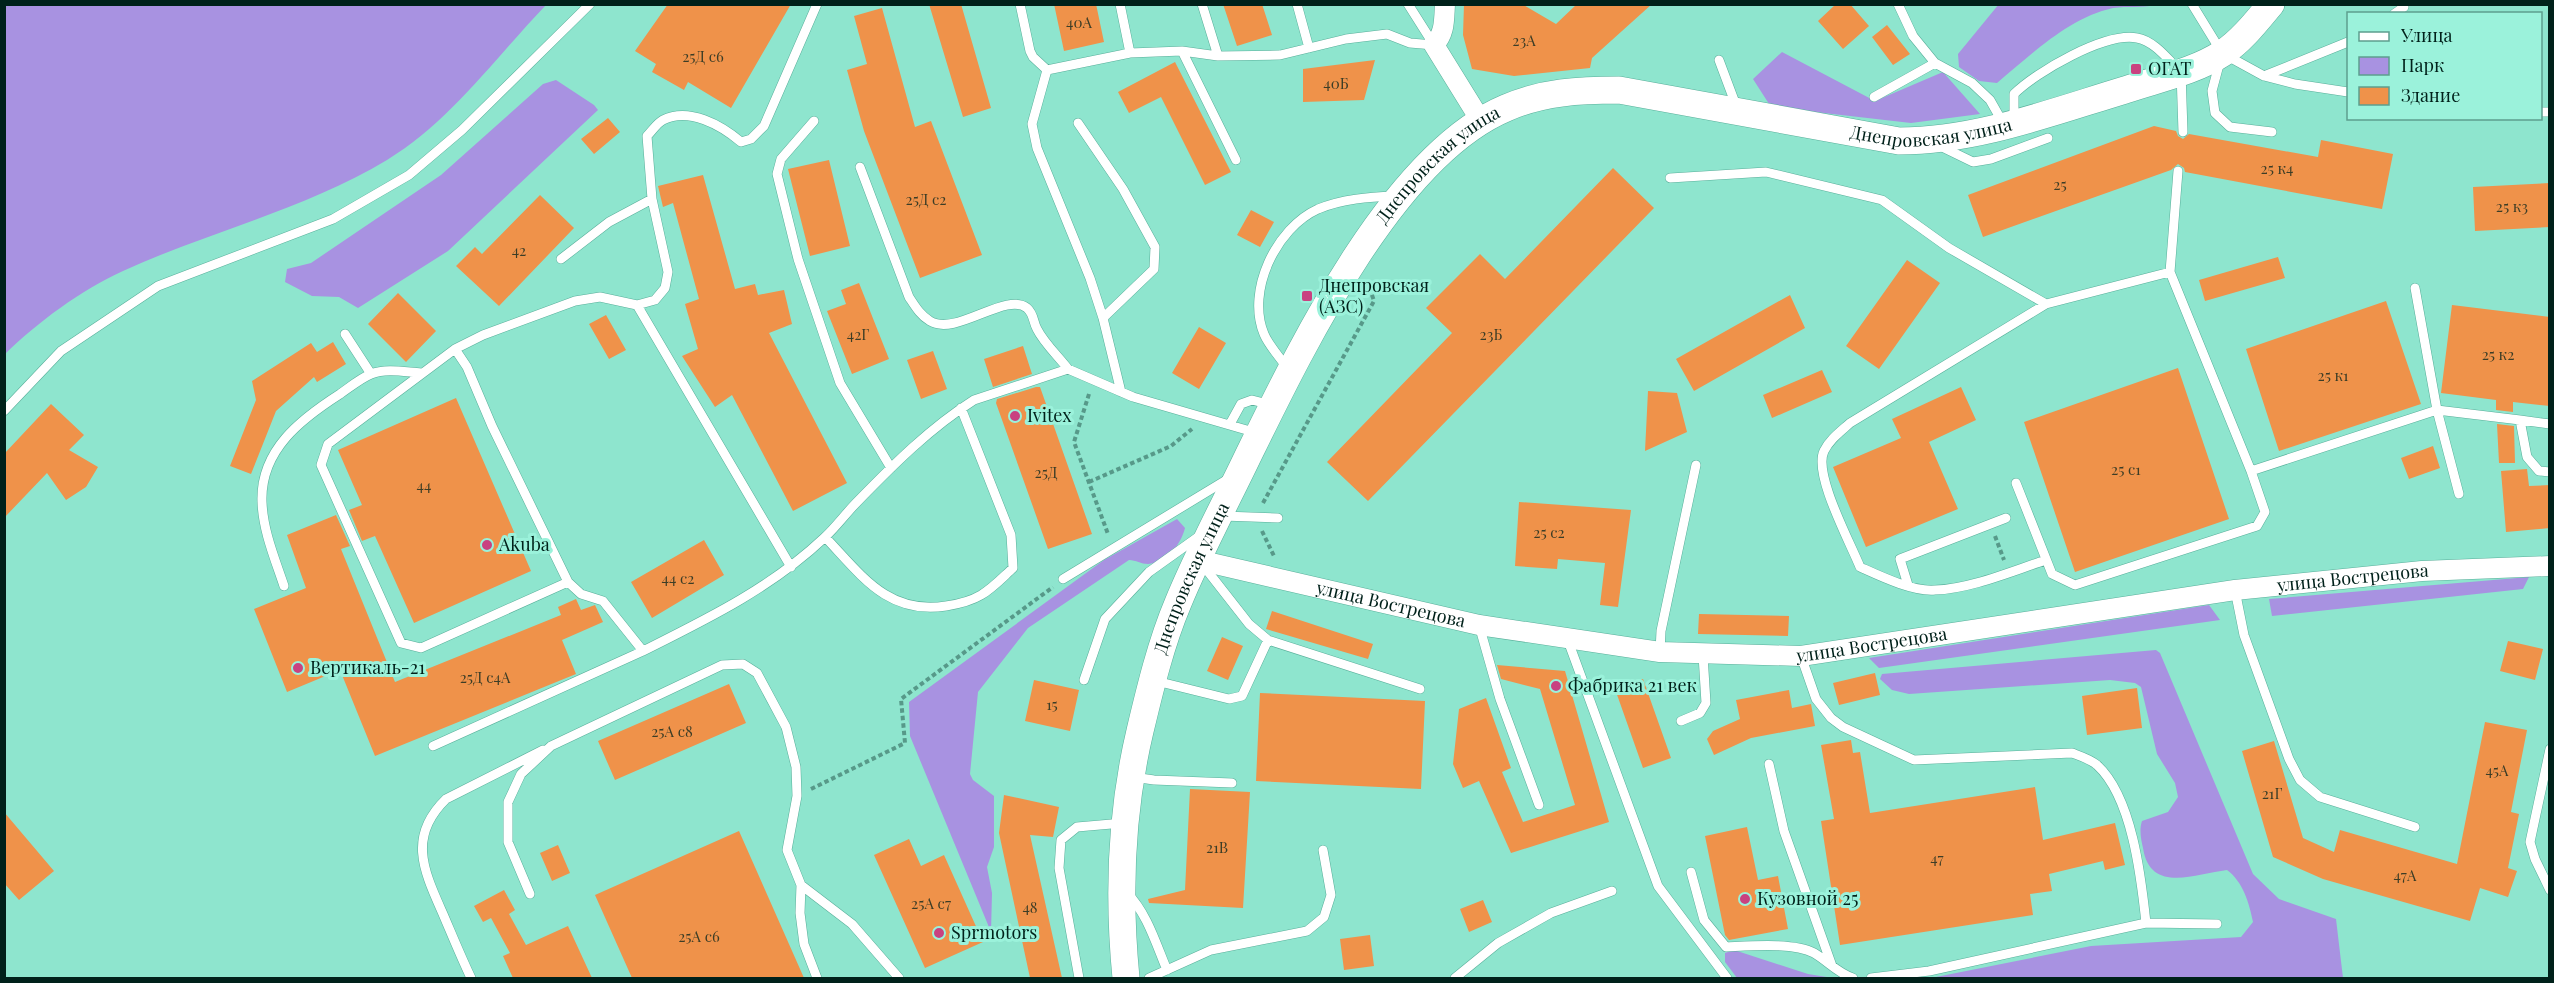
<svg xmlns="http://www.w3.org/2000/svg" width="2554" height="983" font-family="'Playfair Display',serif">
  <rect width="100%" height="100%" fill="#8ee5ce"/>
  <path fill="#a892e1" d="M5 4H546V5C496 57 450 122 387 160 304 210 210 231 123 271 81 290 38 322 5 354Z
    M1999 4H2155V5C2141 8 2127 6 2113 8 2068 18 2031 55 1997 83L1979 81 1959 67 1958 54Z
    M1782 52 1875 101 1943 72 1980 114 1911 123 1771 107 1753 79Z
    M556 80 594 105 598 110 448 251 358 308 339 297 312 296 285 282 287 269 311 263 441 175 543 84Z
    M1177 519 1185 528C1181 544 1167 563 1148 564 1141 564 1136 560 1129 560L1028 628 978 692 970 774 973 780 994 796V847L987 867 992 893 991 932 910 736 909 702 1104 560Z
    M2529 577 2523 589 2272 616 2269 599Z
    M2209 605 2220 620 1879 668 1869 658Z
    M2156 650 2160 653 2253 874 2279 899 2336 919 2343 978H1931L2091 946 2241 937 2253 922C2249 902 2243 882 2227 870 2195 874 2150 894 2143 848 2141 839 2139 830 2142 821L2168 812 2178 797 2175 783 2157 754 2141 687 2135 683 2110 680 1909 694 1892 690 1880 679 1882 674Z
    M1734 950 1808 974 1833 978H1737L1725 962V953Z"/>
  <path fill="#ef924a" d="M668 4H791L731 108 688 82 684 90 652 72 656 64 635 51Z
    M929 4H961L991 108 963 117Z
    M1054 4H1096L1104 42 1064 51Z
    M1223 4H1262L1272 35 1237 46Z
    M1464 4H1522L1556 24 1577 4H1652L1592 58 1590 68 1514 76 1472 69 1463 35Z
    M1836 4H1850L1869 26 1843 49 1818 21Z
    M882 8 915 127 931 121 982 255 920 278 864 131 847 70 867 64 854 16Z
    M1887 25 1910 54 1893 65 1872 37Z
    M1375 60 1364 100 1303 102V69Z
    M1175 62 1231 172 1205 185 1161 97 1129 113 1118 92Z
    M608 118 620 132 594 154 581 139Z
    M2154 126 2176 131 2178 136 2183 139 2189 134 2318 157 2321 140 2393 154 2382 209 2185 172 2184 168 2178 164 2171 170 1983 237 1968 195Z
    M829 160 850 246 810 256 788 169Z
    M1613 168 1654 208 1368 501 1327 462 1452 333 1426 308 1480 254 1505 279Z
    M703 175 735 289 755 284 758 295 784 290 792 324 769 333 847 483 793 511 732 395 715 407 682 356 698 349 685 304 699 299 673 203 663 207 658 186Z
    M2550 183V227L2475 231 2473 187Z
    M540 195 574 228 499 306 456 266 475 247 482 254Z
    M1251 210 1274 222 1260 247 1237 235Z
    M2278 257 2285 278 2205 301 2199 280Z
    M1907 260 1940 283 1879 369 1846 346Z
    M859 283 889 359 852 374 827 311 846 304 841 290Z
    M398 293 436 331 406 362 368 324Z
    M1790 295 1805 328 1694 391 1676 359Z
    M2386 301 2421 404 2279 451 2246 349Z
    M2452 305 2550 317V406L2513 402V412L2496 410V400L2441 393Z
    M606 315 626 350 609 359 589 324Z
    M1199 327 1226 343 1199 389 1172 373Z
    M333 342 346 364 317 382 314 377 276 411 251 474 230 466 256 400 252 381 311 343 317 352Z
    M1023 346 1032 374 993 387 984 359Z
    M933 351 947 389 921 399 907 360Z
    M2178 368 2229 519 2075 572 2024 422Z
    M1822 370 1832 392 1772 418 1763 395Z
    M1036 387H1040L1092 534 1048 549 996 403 997 399Z
    M1961 387 1976 420 1929 442 1958 509 1866 547 1833 467 1901 438 1892 419Z
    M1648 391 1677 393 1687 432 1645 451Z
    M456 398 531 571 414 623 375 536 362 541 349 510 362 505 338 450Z
    M51 404 84 435 69 450 98 467 86 487 66 500 47 473 4 518V454Z
    M2497 424 2514 426 2515 463H2499Z
    M2433 446 2440 468 2409 479 2401 458Z
    M2527 469 2529 486 2550 485V528L2506 532 2501 471Z
    M1519 502 1631 510 1618 607 1600 605 1605 563 1558 559 1557 569 1515 566Z
    M336 515 350 546 341 549 395 682 561 615 558 607 576 599 581 610 595 605 603 622 562 640 576 674 375 756 340 670 287 692 254 609 306 588 287 535Z
    M704 540 724 575 652 618 631 582Z
    M1272 611 1373 644 1368 659 1266 629Z
    M1699 614 1789 616 1788 636 1698 634Z
    M1222 637 1243 646 1228 680 1207 671Z
    M2508 641 2543 649 2535 680 2500 671Z
    M1497 665 1565 671 1609 822 1511 853 1479 781 1463 788 1453 764 1459 709 1486 698 1511 768 1502 772 1523 822 1575 805 1540 689 1501 679Z
    M1875 673 1880 695 1839 705 1833 683Z
    M1643 679 1671 758 1643 768 1615 689Z
    M1034 680 1079 690 1070 731 1025 721Z
    M729 684 746 723 615 780 598 741Z
    M2137 688 2142 728 2087 735 2082 696Z
    M1789 690 1792 708 1811 704 1815 726 1751 738 1714 755 1707 739 1713 731 1740 719 1736 700Z
    M1260 693 1425 701 1421 789 1256 781Z
    M2485 722 2527 730 2511 812 2519 814 2508 868 2517 871 2508 897 2480 888 2470 921 2323 879 2273 857 2242 751 2274 741 2303 838 2334 852 2340 830 2457 864Z
    M1851 740 1853 753 1860 752 1870 813 2035 787 2043 840 2115 823 2125 865 2105 870 2103 861 2049 874 2052 891 2030 894 2033 915 1840 945 1821 821 1834 819 1821 745Z
    M1190 789 1250 792 1243 908 1149 903 1148 899 1185 890Z
    M1004 795 1059 807 1053 837 1030 835 1062 978H1030L999 833Z
    M4 812 54 871 19 900 4 883Z
    M1747 827 1758 880 1778 876 1788 929 1729 940 1725 935 1705 836Z
    M739 831 804 978H632L595 895Z
    M909 839 921 866 944 855 983 942 925 968 874 855Z
    M558 845 570 873 552 881 540 853Z
    M504 890 515 910 509 914 526 945 568 926 592 978H513L503 956 510 953 491 918 483 922 474 906Z
    M1483 900 1492 922 1469 932 1460 909Z
    M1370 935 1374 966 1344 970 1340 939Z"/>
  <g fill="none" stroke-linecap="round" stroke-linejoin="round">
    <g stroke="#58af9a" stroke-width="10">
      <path id="lane" d="M817 4 764 126 751 139 741 142C721 125 689 107 663 120 657 123 652 131 647 136L652 199 668 272 665 288 655 300 637 305 600 297 575 301 483 335 455 349 328 444 321 465 401 643 421 648 568 582 581 594 603 601 643 651C707 619 771 588 824 538 836 527 846 513 858 501 894 464 930 428 974 400L1068 369 1133 397 1257 433
        M1020 4 1030 51 1033 57 1047 70 1130 53 1182 51 1218 56 1280 55 1346 39 1387 34 1410 43 1434 45
        M1120 4 1130 53
        M1202 4 1218 56
        M1297 4 1309 48
        M1408 4 1434 45
        M1898 4 1913 36 1935 63 1972 83 1990 100 2003 123
        M2192 4 2222 53 2264 76 2295 84 2348 92
        M2394 14 2404 7
        M1182 51 1236 160
        M1719 60 1737 108
        M2220 61 2212 91 2215 113 2230 127 2272 132
        M1047 70 1032 124 1037 148 1090 278 1103 318 1154 269 1155 247 1123 189 1078 123
        M2264 76 2348 42
        M1874 97 1935 63
        M2540 112H2550
        M814 121 781 159 777 174 798 259 840 383 891 468
        M2014 122V94C2036 72 2105 32 2137 38 2155 41 2169 61 2181 72L2183 132
        M1938 145 1973 162 1991 159 2048 138
        M860 167 909 297C915 306 920 315 930 321 956 337 1006 291 1027 308 1034 314 1033 322 1037 329 1044 343 1058 356 1068 369
        M2178 171 2170 272 2251 471 2437 410 2520 420 2527 457 2539 471 2550 472
        M1670 178 1766 172 1882 200 1949 248 2046 304
        M561 259 609 222 652 199
        M2415 288 2437 410 2459 494
        M637 305 791 567
        M1103 318 1121 392
        M345 334 371 374
        M455 349 467 367 492 426 568 582
        M1287 368C1280 357 1269 346 1264 334 1246 291 1276 228 1318 209 1342 199 1369 197 1395 196
        M4 411 61 351 158 286 333 219 409 175 462 130 590 4
        M2520 420 2550 424
        M1230 424 1241 404 1252 400 1271 405
        M2016 483 2052 574 2075 585 2257 526 2265 512 2251 471
        M1223 516 1278 518
        M825 537C862 576 888 615 946 606 959 604 971 601 981 595 993 588 1003 577 1013 568L1011 535 961 408
        M2046 560C2012 571 1970 589 1935 590 1913 592 1880 576 1860 567 1850 542 1813 474 1824 451 1830 439 1840 432 1850 423L2046 304 2170 272
        M1202 564 1249 624 1268 640 1420 689
        M1063 579 1228 479
        M1908 585 1900 559 2006 518
        M284 586C275 559 263 531 262 502 260 450 301 419 340 394 350 387 361 378 371 374 386 368 405 372 421 373
        M2235 590 2244 635 2289 759 2300 780 2320 797 2415 827
        M1479 625 1500 699 1539 805
        M1567 638 1658 886 1727 978
        M1660 652 1661 631 1696 465
        M1801 656 1816 699 1831 718 1843 727 1914 760 2072 753C2080 756 2090 759 2097 765 2132 797 2141 876 2146 923L2217 924
        M1084 680 1105 619 1149 572 1198 537
        M1156 681 1229 699 1242 696 1268 640
        M1681 721 1700 713 1706 703 1703 655
        M433 746 643 651
        M2550 749 2530 842 2535 859 2550 890
        M1769 764 1784 831 1832 966
        M1133 777 1154 780 1232 783
        M1691 872 1704 920 1726 947C1749 946 1794 942 1814 953 1828 961 1837 973 1853 978
        M801 885 852 924 899 978
        M1127 893C1147 913 1156 944 1167 970
        M530 894 508 842V802L521 774 551 746 722 665 743 664 757 673 786 727 796 767 797 796 787 850 801 885 800 913 804 944 817 978
        M471 978C461 957 452 935 443 914 424 871 407 837 446 799L543 750
        M1079 978 1059 868 1061 840 1077 827 1123 823
        M1149 978 1211 950 1307 931 1324 917 1331 895 1323 850
        M1455 978 1498 943 1551 913 1612 891
        M1871 978 1929 971 2146 923"/>
    </g>
    <g stroke="#58af9a" stroke-width="21">
      <g id="street">
        <path d="M1445 4C1444 21 1445 33 1434 45L1481 121"/>
        <path id="s1" d="M1198 560 1479 625 1660 652 1801 656 2235 590 2422 571 2550 566"/>
      </g>
    </g>
    <g stroke="#58af9a" stroke-width="28">
      <g id="secondary">
        <path id="s2" d="M1126 978C1118 896 1121 811 1140 731 1150 689 1161 643 1178 603 1198 554 1224 506 1247 458 1299 352 1392 156 1506 108 1542 92 1580 90 1619 90L1899 141C1976 141 2052 112 2125 90 2157 79 2194 72 2223 53 2242 40 2256 22 2271 4"/>
      </g>
    </g>
    <path stroke="#579989" stroke-width="4" stroke-dasharray="4.5 3" stroke-linecap="butt" d="M1089 394 1074 442 1108 534
      M1089 482 1171 446 1192 429
      M1263 503 1374 301 1370 289
      M1262 531 1274 556
      M1995 536 2004 560
      M811 789 905 743 901 699 1053 587"/>
    <use href="#lane" stroke="#fff" stroke-width="9"/>
    <use href="#street" stroke="#fff" stroke-width="20"/>
    <use href="#secondary" stroke="#fff" stroke-width="27"/>
  </g>
  <g fill="#c94280" stroke="#9bf2db" stroke-width="2">
    <rect x="2130" y="63" width="12" height="12" rx="3"/>
    <rect x="1301" y="290" width="12" height="12" rx="3"/>
    <circle cx="1015" cy="416" r="6"/>
    <circle cx="487" cy="545" r="6"/>
    <circle cx="298" cy="668" r="6"/>
    <circle cx="1556" cy="686" r="6"/>
    <circle cx="1745" cy="899" r="6"/>
    <circle cx="939" cy="933" r="6"/>
  </g>
  <g text-anchor="middle" stroke-width="6" stroke-linejoin="round" paint-order="stroke">
    <g font-size="15" fill="#3c3d26">
      <text x="1079" y="28">40А</text>
      <text x="1524" y="46">23А</text>
      <text x="703" y="62">25Д с6</text>
      <text x="1336" y="89">40Б</text>
      <text x="2277" y="174">25 к4</text>
      <text x="2060" y="190">25</text>
      <text x="926" y="205">25Д с2</text>
      <text x="2512" y="212">25 к3</text>
      <text x="519" y="256">42</text>
      <text x="858" y="340">42Г</text>
      <text x="1491" y="340">23Б</text>
      <text x="2498" y="360">25 к2</text>
      <text x="2333" y="381">25 к1</text>
      <text x="2126" y="475">25 с1</text>
      <text x="1046" y="478">25Д</text>
      <text x="424" y="491">44</text>
      <text x="1549" y="538">25 с2</text>
      <text x="678" y="584">44 с2</text>
      <text x="485" y="683">25Д с4А</text>
      <text x="1052" y="710">15</text>
      <text x="672" y="737">25А с8</text>
      <text x="2497" y="776">45А</text>
      <text x="2272" y="799">21Г</text>
      <text x="1217" y="853">21В</text>
      <text x="1937" y="864">47</text>
      <text x="2405" y="881">47А</text>
      <text x="931" y="909">25А с7</text>
      <text x="1030" y="913">48</text>
      <text x="699" y="942">25А с6</text>
    </g>
    <g font-size="18" fill="#00211a" stroke="#9bf2db" text-anchor="start">
      <text x="2148" y="75">ОГАТ</text>
      <text x="1319" y="292">Днепровская<tspan x="1319" dy="21">(АЗС)</tspan></text>
      <text x="1027" y="422">Ivitex</text>
      <text x="499" y="551">Akuba</text>
      <text x="310" y="674">Вертикаль-21</text>
      <text x="1568" y="692">Фабрика 21 век</text>
      <text x="1757" y="905">Кузовной 25</text>
      <text x="951" y="939">Sprmotors</text>
    </g>
    <g font-size="18" fill="#00211a" stroke="#9bf2db">
      <text dy="6" stroke="none"><textPath href="#s2" startOffset="1418">Днепровская улица</textPath></text>
      <text dy="6" stroke="none"><textPath href="#s2" startOffset="896">Днепровская улица</textPath></text>
      <text dy="6" stroke="none"><textPath href="#s1" startOffset="1170">улица Вострецова</textPath></text>
      <text dy="6" stroke="none"><textPath href="#s2" startOffset="410">Днепровская улица</textPath></text>
      <text dy="6" stroke="none"><textPath href="#s1" startOffset="198">улица Вострецова</textPath></text>
      <text dy="6" stroke="none"><textPath href="#s1" startOffset="684">улица Вострецова</textPath></text>
    </g>
  </g>
  <rect width="2554" height="983" fill="none" stroke="#00211a" stroke-width="12"/>
  <rect x="2347" y="12" width="195" height="108" fill="#9bf2db" stroke="#5d9e8e" stroke-width="1.5"/>
  <rect x="2359" y="32" width="30" height="9" fill="#ffffff" stroke="#5d9e8e" stroke-width="1.5"/>
  <text x="2401" y="42" font-size="18" fill="#00211a">Улица</text>
  <rect x="2359" y="57" width="30" height="18" fill="#a892e1" stroke="#5d9e8e" stroke-width="1.5"/>
  <text x="2401" y="72" font-size="18" fill="#00211a">Парк</text>
  <rect x="2359" y="87" width="30" height="18" fill="#ef924a" stroke="#5d9e8e" stroke-width="1.5"/>
  <text x="2401" y="102" font-size="18" fill="#00211a">Здание</text>
</svg>
